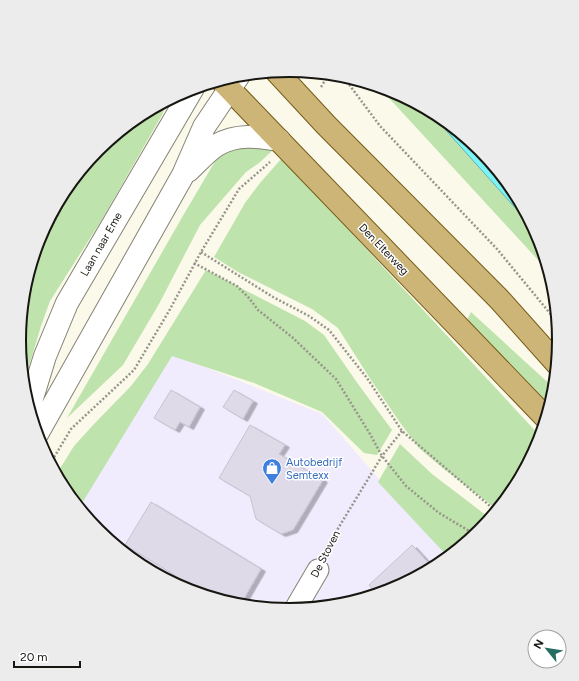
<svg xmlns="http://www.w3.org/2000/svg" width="579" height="681" font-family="Figtree,sans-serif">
  <defs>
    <filter id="shadow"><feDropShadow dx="4.5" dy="2.5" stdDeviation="0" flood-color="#0004"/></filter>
  </defs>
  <rect width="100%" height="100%" fill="#fbf9ea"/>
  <path fill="#f0ebfd" d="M172 354 322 414 449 558 440 566 393 590 342 606 289 611 237 606 186 590 139 565 98 532 78 507Z"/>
  <path fill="#bee3ac" d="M378 86 393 91 426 108 536 231 539 237 550 273Z
    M168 100 162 115 101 221 50 301 41 326 23 386 19 340 24 288 40 237 65 190 98 149 139 115Z
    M227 146H264L273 150 259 163 246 172 200 225 159 304 123 365 67 418 184 214 217 158Z
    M282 158 541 437 539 444 514 491 498 510 444 469 419 448 401 424 369 377 338 328 312 309 238 272 214 257 245 203 260 183Z
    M206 270 305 321 324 335 358 384 392 430 377 455 364 453 322 412 254 383 172 356 79 508 64 491 56 475 74 446 95 423 131 386 148 364Z
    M471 312 555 389 550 408 467 320Z
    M400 444 432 474 491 519 481 532 449 558 378 482Z"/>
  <path fill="#7cf4f5" stroke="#5eb1b1" d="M426 108 440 116 481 149 515 190 536 231Z"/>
  <path fill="#dfdae8" stroke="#c7c2d0" filter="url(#shadow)" d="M171 390 200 407 189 427 180 422 175 430 154 418Z
    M234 390 253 401 243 419 223 407Z
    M250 425 285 445 279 454 323 480 293 530 281 534 256 519 250 496 219 478Z
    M151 502 261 569 242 602 235 598 231 604 214 599 125 545Z
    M412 545 434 569 393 590 378 595 369 585Z"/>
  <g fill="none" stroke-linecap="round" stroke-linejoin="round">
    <g stroke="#858375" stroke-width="23">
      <path id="minor" d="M294 611 318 570"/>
    </g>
    <g stroke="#858375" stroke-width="24">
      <path id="tertiary" d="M188 171C197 163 207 151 217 145 236 134 258 136 279 140
        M29 408 45 356 67 303 193 88
        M37 434 183 175 204 127 239 75"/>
    </g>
    <g stroke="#775c18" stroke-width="24">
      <path id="primary" d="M276 71 326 125 499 299 558 365
        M221 80 547 419"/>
    </g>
    <path stroke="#97958b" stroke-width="2.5" stroke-dasharray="2 2" stroke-linecap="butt" d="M342 75 380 126 497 249 558 323
      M321 87 329 74
      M201 252 273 297 309 316 329 330 367 378 402 431 497 512
      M194 263 237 286 249 298 258 310 292 337 336 379 370 434 382 456 406 486 439 513 476 535
      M30 270 78 174
      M50 464 71 429 134 370 169 311 201 252 239 189 270 162
      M325 550 382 456 402 431"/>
    <use href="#minor" stroke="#fff" stroke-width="21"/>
    <use href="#tertiary" stroke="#fff" stroke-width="22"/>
    <use href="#primary" stroke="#cdb477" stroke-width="22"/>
  </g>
  <defs>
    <g id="shop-pin" transform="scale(1)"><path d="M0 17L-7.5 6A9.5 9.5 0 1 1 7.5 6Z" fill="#3f7fe0" stroke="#fff"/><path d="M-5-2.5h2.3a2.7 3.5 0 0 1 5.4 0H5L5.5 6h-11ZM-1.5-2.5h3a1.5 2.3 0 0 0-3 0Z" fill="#fff"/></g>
  </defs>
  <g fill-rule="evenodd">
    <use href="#shop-pin" x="272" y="468"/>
  </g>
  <g text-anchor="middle" stroke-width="3" stroke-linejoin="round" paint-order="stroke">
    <g font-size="11" fill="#171611" stroke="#fff">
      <text transform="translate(101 244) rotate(-60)" y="4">Laan naar Eme</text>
      <text transform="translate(384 249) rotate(46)" y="4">Den Elterweg</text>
      <text transform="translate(325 554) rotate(-63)" y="4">De Stoven</text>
    </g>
    <g font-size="11" fill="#366cbe" stroke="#fff" text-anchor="start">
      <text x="286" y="466">Autobedrijf<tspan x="286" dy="13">Semtexx</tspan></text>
    </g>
  </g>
  <path d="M0 0H579V681H0ZM26 340a263 263 0 1 1 526 0a263 263 0 1 1-526 0Z" fill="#ececec" fill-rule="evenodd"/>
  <path fill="none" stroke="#171611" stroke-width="2" d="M26 340a263 263 0 1 1 526 0a263 263 0 1 1-526 0Z"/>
  <g transform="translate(547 649) rotate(300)"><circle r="19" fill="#ffffff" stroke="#a2a2a0"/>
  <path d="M0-3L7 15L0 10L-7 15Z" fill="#266d61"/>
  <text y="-6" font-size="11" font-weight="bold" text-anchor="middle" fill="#171611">N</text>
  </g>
  <path d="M14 661v6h66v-6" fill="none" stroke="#171611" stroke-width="2"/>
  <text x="20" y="661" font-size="12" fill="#171611" stroke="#ffffff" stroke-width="3" paint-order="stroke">20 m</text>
</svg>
